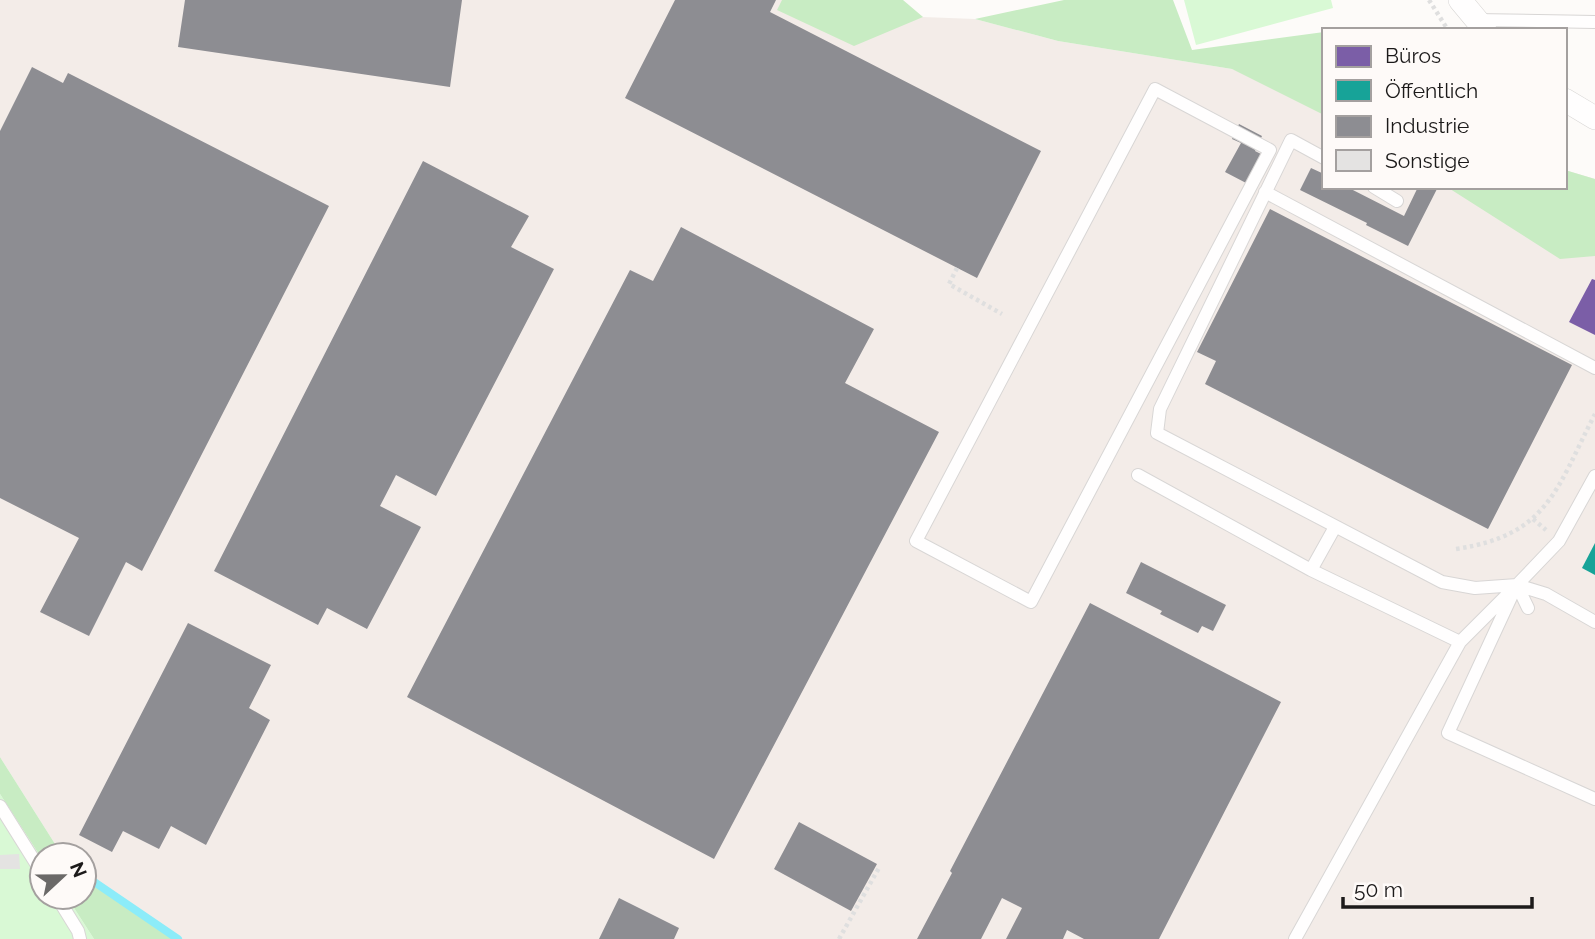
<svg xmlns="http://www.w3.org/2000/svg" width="1595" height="939" font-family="Raleway,sans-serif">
  <rect width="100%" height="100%" fill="#fdfbf9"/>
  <path fill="#f3ece8" d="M0 0H882L923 17 975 19 1058 41 1232 69 1324 97V187H1565V170L1595 179V939H115L84 890V855H62L0 757Z"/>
  <path fill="#d9f9d5" d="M1184 0H1331L1333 8 1196 45Z
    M0 794 42 859V897H67L94 939H0Z"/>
  <path fill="#c8ecc3" d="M782 0H903L923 17 854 46 777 10Z
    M1064 0H1173L1192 50 1324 32V115L1232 69 1058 41 975 19Z
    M1565 170 1595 179V256L1560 259 1447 187H1565Z
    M0 757 62 855H42V859L0 794Z
    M84 875 178 939H94L67 897H84Z"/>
  <path fill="#7b5ea7" d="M1592 279 1595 280V335L1569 322Z"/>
  <path fill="#17a398" d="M1595 543V575L1582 568Z"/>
  <path fill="#8d8d92" d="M185 0H462L450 87 178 47Z
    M675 0H776L770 12 1041 151 977 278 625 98Z
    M32 67 63 83 68 73 329 206 142 571 126 562 89 636 40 612 79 538 0 498V131Z
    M1239 124 1262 136 1255 151 1263 155 1248 184 1225 172 1241 143 1232 139Z
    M423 161 529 216 511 247 554 269 436 496 396 475 380 506 421 527 367 629 327 608 318 625 214 571Z
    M1311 168 1324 174V187H1347L1404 216 1418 187H1438L1408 246 1366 225 1367 223 1300 190Z
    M1270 209 1572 365 1488 529 1205 384 1216 361 1197 352Z
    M681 227 874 329 845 383 939 432 714 859 407 697 630 270 653 281Z
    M1141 562 1226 605 1213 631 1202 626 1198 633 1160 614 1162 611 1126 593Z
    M1090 603 1281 702 1159 939H1084L1067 930 1063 939H1006L1022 908 1002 898 981 939H917L952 873 950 871Z
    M188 623 271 665 249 708 270 720 206 845 171 826 159 849 123 831 112 852 79 835Z
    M799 822 877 864 851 911 774 869Z
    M619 898 679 928 674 939H599Z"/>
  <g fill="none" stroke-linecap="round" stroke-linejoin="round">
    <path stroke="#8cecf9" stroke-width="8" d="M84 875 178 939"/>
  </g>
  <path fill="#e4e3e2" d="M19 854 20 869H0V855Z"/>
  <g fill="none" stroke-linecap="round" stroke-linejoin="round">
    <g stroke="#d8d6d5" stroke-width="14">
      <path id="lane" d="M1475 20 1595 22
        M1155 89 1270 150 1031 602 916 541Z
        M1324 158 1291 140 1160 409 1157 433 1442 582 1475 588 1517 585 1559 541 1595 476
        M1374 187 1397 201
        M1265 192 1595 368
        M1138 475 1311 570 1460 642
        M1311 570 1335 527
        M1517 585 1546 594 1595 622
        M1517 585 1528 608
        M1512 595 1448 733 1595 799
        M0 806 42 873
        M57 897 78 931 80 939
        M1295 939 1460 642 1517 585"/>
    </g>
    <g stroke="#d8d6d5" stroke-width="24">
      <path id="street" d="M1460 0 1485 30
        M1565 100 1595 118"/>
    </g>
    <path stroke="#dfdfdf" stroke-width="4.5" stroke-dasharray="3.5 3.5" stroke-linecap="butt" d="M1429 0 1448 30
      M957 268 949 284 1002 314
      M1533 519 1546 530
      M1456 549C1549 535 1556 489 1595 414
      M839 939 880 866"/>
    <use href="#lane" stroke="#fffefe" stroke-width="12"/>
    <use href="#street" stroke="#fffefe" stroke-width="23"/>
  </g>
  <rect x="1322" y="28" width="245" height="161" fill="#fefaf8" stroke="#a4a09f" stroke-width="2"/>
  <rect x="1336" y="46" width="35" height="21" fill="#7b5ea7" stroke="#a4a09f" stroke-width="2"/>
  <text x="1385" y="63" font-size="21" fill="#1c1a1a">Büros</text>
  <rect x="1336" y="80" width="35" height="21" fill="#17a398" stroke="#a4a09f" stroke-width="2"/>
  <text x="1385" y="98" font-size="21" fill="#1c1a1a">Öffentlich</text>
  <rect x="1336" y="116" width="35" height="21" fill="#8d8d92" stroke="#a4a09f" stroke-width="2"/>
  <text x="1385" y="133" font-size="21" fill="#1c1a1a">Industrie</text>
  <rect x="1336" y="150" width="35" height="21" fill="#e4e3e2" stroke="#a4a09f" stroke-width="2"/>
  <text x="1385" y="168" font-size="21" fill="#1c1a1a">Sonstige</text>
  <g transform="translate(63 876) rotate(68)"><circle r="33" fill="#fefaf8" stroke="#a4a09f" stroke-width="2"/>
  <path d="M0-5L12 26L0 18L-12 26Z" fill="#6b6968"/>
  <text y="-10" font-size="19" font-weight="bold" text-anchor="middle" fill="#1c1a1a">N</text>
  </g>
  <path d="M1343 897v10h189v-10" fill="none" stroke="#1c1a1a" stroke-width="3.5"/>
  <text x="1354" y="897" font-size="21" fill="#1c1a1a" stroke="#fefaf8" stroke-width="5" paint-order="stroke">50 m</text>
</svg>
